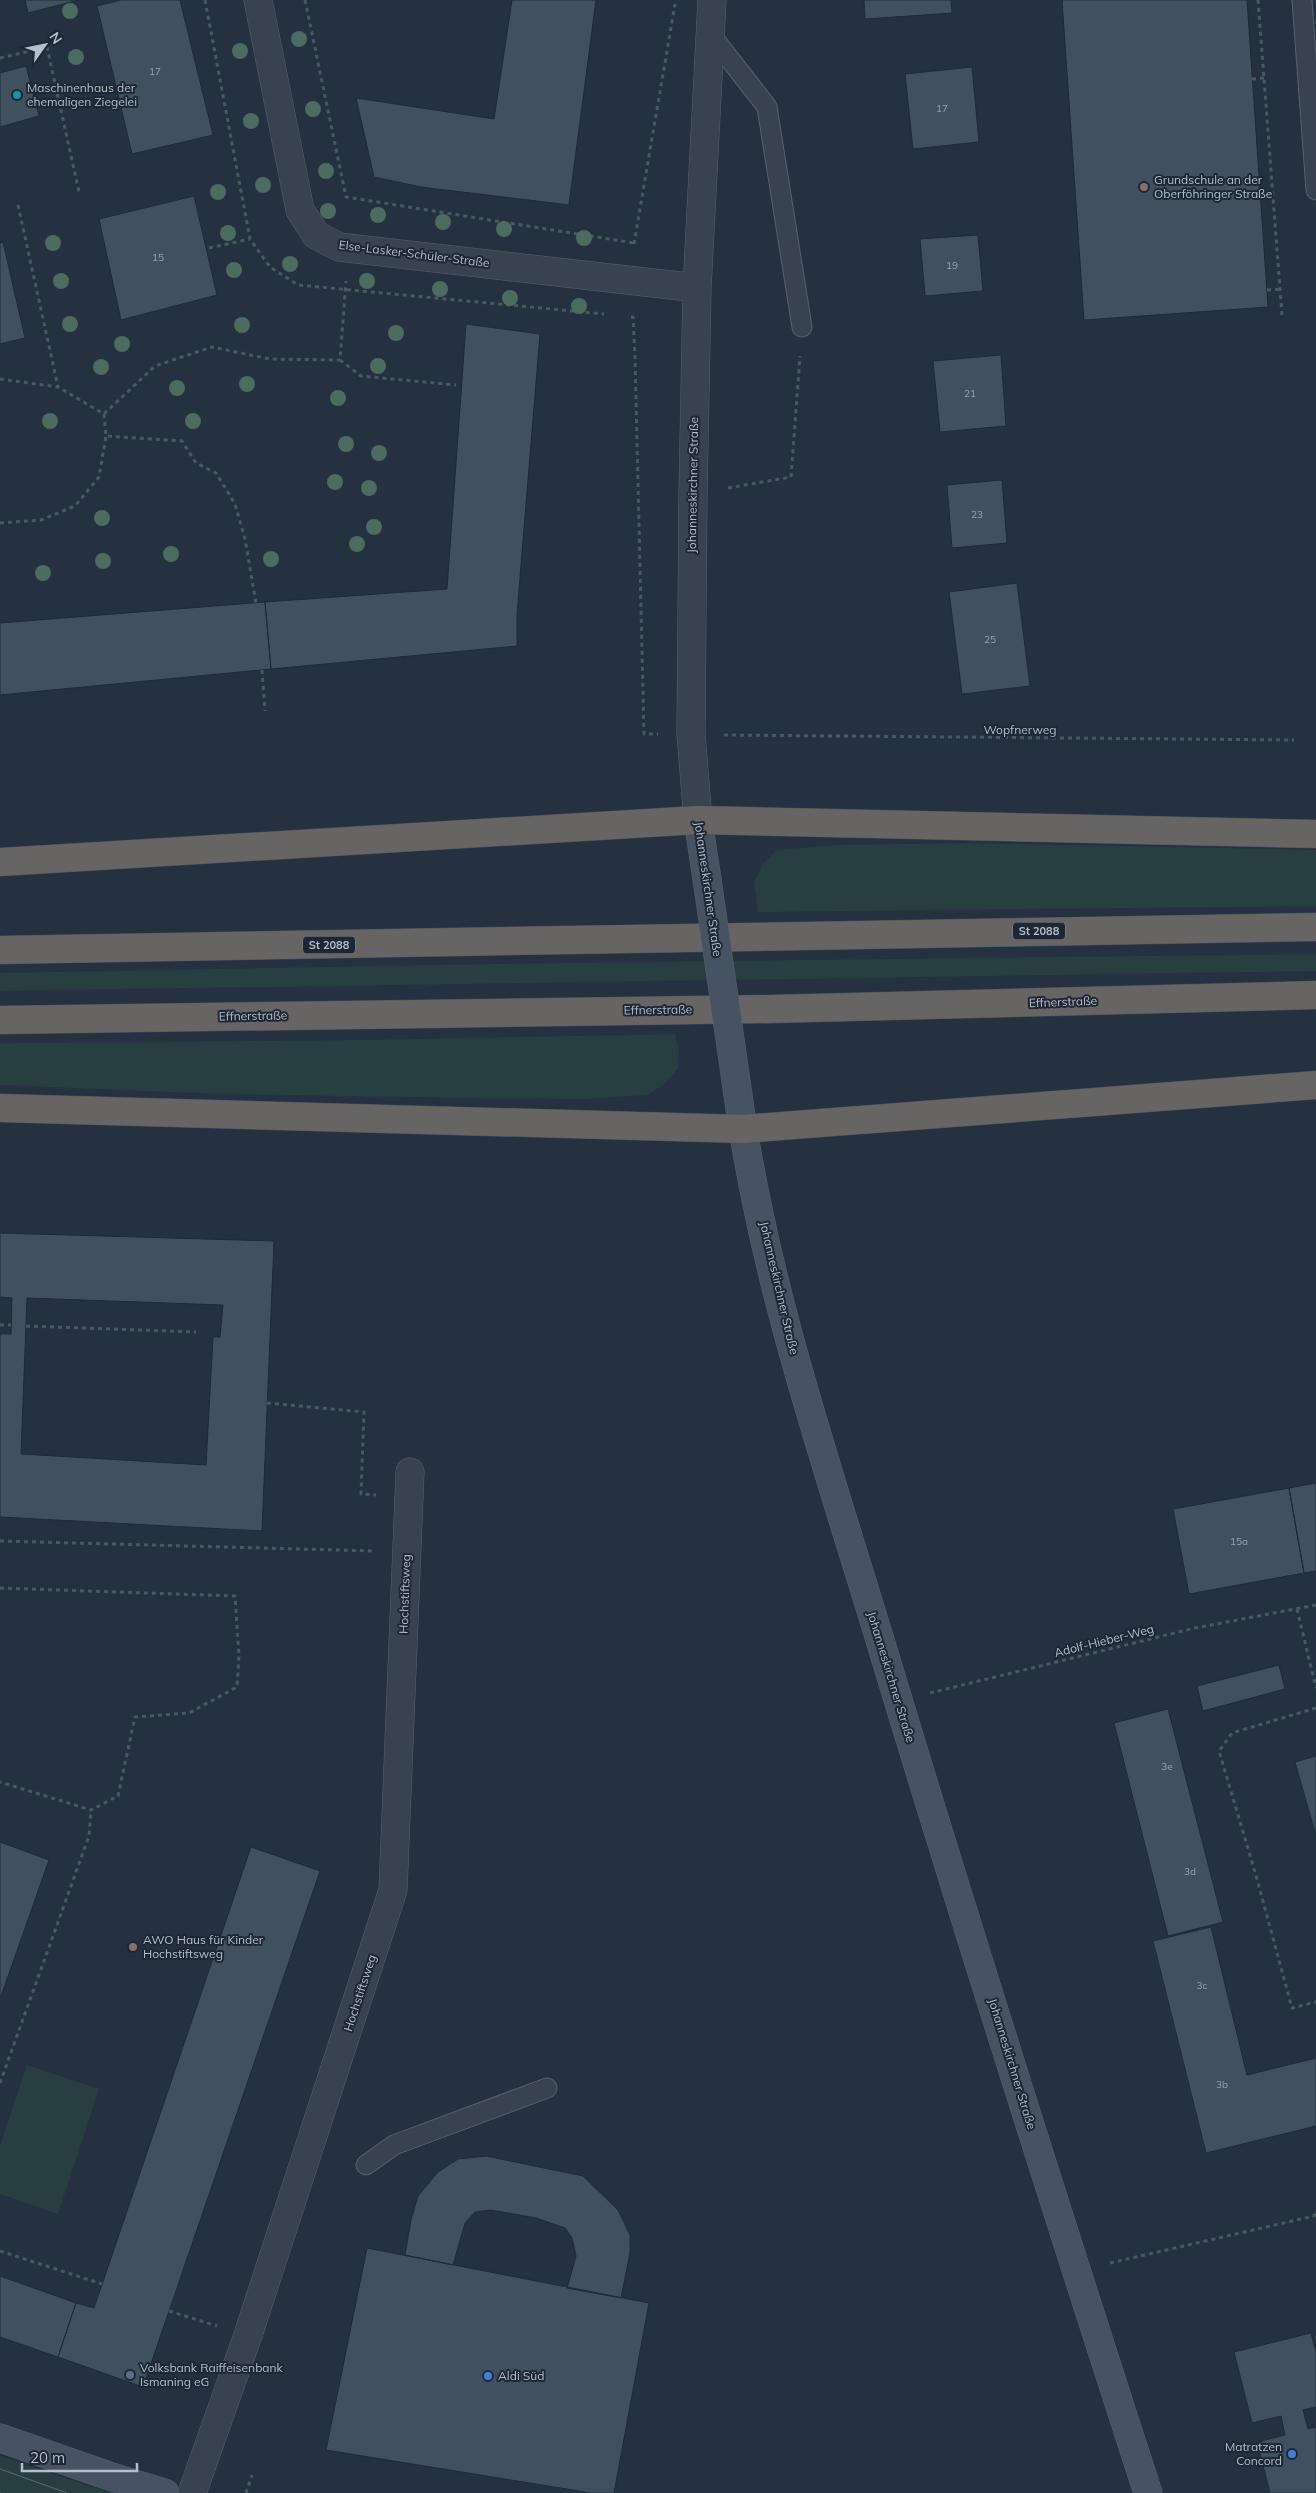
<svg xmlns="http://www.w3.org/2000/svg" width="1316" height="2493" font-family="Mulish,sans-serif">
  <rect width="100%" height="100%" fill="#253140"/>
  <path fill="#273f41" d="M970 843 1316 850V906L758 912 754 883 763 864 777 850 836 845Z
    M1316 954V971L0 991V973L549 963Z
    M675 1034 679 1052 678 1069 663 1085 647 1095 586 1099 409 1097 221 1094 0 1085V1043L365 1040Z
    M27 2065 99 2089 58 2214 0 2194V2146Z
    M0 2456 110 2493H0Z"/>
  <path fill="#41505f" stroke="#202a37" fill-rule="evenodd" d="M25 0H79L28 13Z
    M121 0H180L213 135 132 154 97 6Z
    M512 0H596L569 205 421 187 374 177 356 98 494 119Z
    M864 0H951L952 13 865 19Z
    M1062 0H1247L1268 307 1084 320Z
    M26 66 39 116 0 127V73Z
    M972 67 979 142 913 149 905 74Z
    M194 196 217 295 121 320 99 219Z
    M978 235 983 291 925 296 920 239Z
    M3 242 25 338 0 344V243Z
    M466 324 540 334 517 614V646L271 669 265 602 447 589Z
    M1001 355 1006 426 940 432 933 361Z
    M1002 480 1007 543 952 548 947 485Z
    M1017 583 1030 686 962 694 949 592Z
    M265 602 271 669 0 695V623Z
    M0 1233 274 1241 262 1531 0 1517V1334H11L12 1298 0 1297ZM27 1298 223 1305 220 1337H213L206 1465 21 1454Z
    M1316 1483V1571L1304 1573 1289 1488Z
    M1289 1488 1304 1573 1189 1594 1173 1509Z
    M1279 1665 1285 1689 1203 1711 1197 1686Z
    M1168 1709 1223 1922 1168 1936 1114 1723Z
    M1316 1756V1836L1295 1762Z
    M0 1842 49 1860 0 1999Z
    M251 1847 320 1871 143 2387 58 2357 76 2303 94 2308Z
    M1211 1927 1247 2075 1316 2058V2126L1206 2153 1153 1941Z
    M486 2156 583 2176 618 2210 630 2235V2253L621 2298 567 2288 576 2256 572 2238 565 2228 536 2218 491 2210 475 2212 465 2223 453 2265 405 2255 411 2220 418 2196 438 2172 458 2159Z
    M367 2248 649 2303 614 2493H591L326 2450Z
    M0 2276 76 2303 58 2357 0 2337Z
    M1311 2333 1316 2352V2407L1303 2410 1308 2429 1316 2427V2493H1270L1257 2442 1285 2435 1281 2416 1252 2423 1234 2352Z"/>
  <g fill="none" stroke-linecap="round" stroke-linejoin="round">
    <g stroke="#57616d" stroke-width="21">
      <path id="service" d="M1302 0 1316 190
        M711 35 767 107 802 327
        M366 2165 394 2145 547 2088"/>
    </g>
    <g stroke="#57616d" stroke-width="29">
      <path id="minor" d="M258 0 300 210 316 235 339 247 697 288
        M698 820 691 734 693 494 697 288 712 0
        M192 2493 248 2335 393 1890 410 1472"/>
    </g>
    <g stroke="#57616d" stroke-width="29">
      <path id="secondary" d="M698 820 707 879
        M738 1095C763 1280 826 1462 880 1640 966 1926 1056 2209 1148 2493
        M0 2438 109 2476 165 2493"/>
    </g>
    <g stroke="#444e5a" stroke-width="29">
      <path id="trunk" d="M0 862 698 820 1316 834
        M0 950 1316 927
        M0 1020 771 1009 1316 995
        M0 1108 743 1129 1316 1085"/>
    </g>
    <path stroke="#455c5e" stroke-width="3" stroke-dasharray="4 4" stroke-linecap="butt" d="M205 0 250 239 270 267 298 285 604 314
      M305 0 346 197 634 243
      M1258 0 1282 315
      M0 58 47 47 79 192
      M1252 79 1264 78
      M18 205 58 387
      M634 244 675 4
      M209 248 250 239
      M1267 290 1281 289
      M631 317H633L635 357 644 734H658
      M340 360 361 376 456 385
      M0 379 58 387 104 414 155 366 212 347 270 359 340 360 346 281
      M104 414 106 436 182 441 196 463 216 473 235 504 245 539 256 603
      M728 488 791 477 800 356
      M0 523 41 520 75 506 99 477 106 436
      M262 670 265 711
      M724 735 1294 740
      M0 1325H11
      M26 1326 196 1332
      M267 1403 364 1412 361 1494 376 1495
      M0 1541 374 1551
      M0 1588 235 1596 239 1655 237 1687 189 1713 135 1717 118 1796 91 1810 0 1782
      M1297 1609 1316 1688
      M930 1693 1195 1628 1316 1605
      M1316 1708 1232 1733 1219 1751 1255 1872 1292 2008 1316 2002
      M0 2083 89 1836 91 1810
      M0 2251 102 2284
      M1110 2263 1314 2216 1316 2211
      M169 2311 217 2326
      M246 2493 252 2475"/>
    <use href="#service" stroke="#394350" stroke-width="19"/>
    <use href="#minor" stroke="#394350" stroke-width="28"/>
    <use href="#secondary" stroke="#475263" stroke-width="28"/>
    <use href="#trunk" stroke="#666563" stroke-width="28"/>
    <path stroke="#5b6777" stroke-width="1" d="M0 2469 67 2493
      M0 2493H1"/>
    <g stroke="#57616d" stroke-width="29" stroke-linecap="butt">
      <path id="secondary-bridge" d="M707 879 738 1095"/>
    </g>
    <use href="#secondary-bridge" stroke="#475263" stroke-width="28"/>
  </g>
  <g fill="#4c6c5d">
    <circle cx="70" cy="11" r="8"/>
    <circle cx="299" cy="39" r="8"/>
    <circle cx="240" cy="51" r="8"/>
    <circle cx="76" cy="57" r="8"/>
    <circle cx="313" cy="109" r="8"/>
    <circle cx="251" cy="121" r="8"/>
    <circle cx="326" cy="171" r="8"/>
    <circle cx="263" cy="185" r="8"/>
    <circle cx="218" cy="192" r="8"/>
    <circle cx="328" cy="211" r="8"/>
    <circle cx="378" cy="215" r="8"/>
    <circle cx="443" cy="222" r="8"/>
    <circle cx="504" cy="229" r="8"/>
    <circle cx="228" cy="233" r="8"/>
    <circle cx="584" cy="238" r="8"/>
    <circle cx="53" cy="243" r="8"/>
    <circle cx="290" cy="264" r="8"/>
    <circle cx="234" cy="270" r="8"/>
    <circle cx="61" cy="281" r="8"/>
    <circle cx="367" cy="281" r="8"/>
    <circle cx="440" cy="289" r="8"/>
    <circle cx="510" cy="298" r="8"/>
    <circle cx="579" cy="306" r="8"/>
    <circle cx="70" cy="324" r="8"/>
    <circle cx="242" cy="325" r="8"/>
    <circle cx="396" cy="333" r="8"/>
    <circle cx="122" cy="344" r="8"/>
    <circle cx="378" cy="366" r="8"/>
    <circle cx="101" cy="367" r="8"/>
    <circle cx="247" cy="384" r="8"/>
    <circle cx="177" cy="388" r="8"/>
    <circle cx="338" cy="398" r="8"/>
    <circle cx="50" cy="421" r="8"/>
    <circle cx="193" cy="421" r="8"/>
    <circle cx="346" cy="444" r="8"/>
    <circle cx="379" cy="453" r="8"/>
    <circle cx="335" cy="482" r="8"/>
    <circle cx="369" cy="488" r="8"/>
    <circle cx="102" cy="518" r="8"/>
    <circle cx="374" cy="527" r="8"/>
    <circle cx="357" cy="544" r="8"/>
    <circle cx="171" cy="554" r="8"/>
    <circle cx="271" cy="559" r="8"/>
    <circle cx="103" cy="561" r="8"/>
    <circle cx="43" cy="573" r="8"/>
  </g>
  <circle fill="#0f9aa8" stroke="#1e2835" stroke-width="2" cx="17" cy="95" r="5"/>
  <g fill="#8d6e63" stroke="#1e2835" stroke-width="2">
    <circle cx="1144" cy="187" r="5"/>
    <circle cx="133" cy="1947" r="5"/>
  </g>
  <circle fill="#5c6f8a" stroke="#1e2835" stroke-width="2" cx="130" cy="2375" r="5"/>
  <g fill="#3f7fe0" stroke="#1e2835" stroke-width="2">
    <circle cx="488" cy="2376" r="5"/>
    <circle cx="1292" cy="2454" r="5"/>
  </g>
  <g text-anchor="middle" stroke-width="4" stroke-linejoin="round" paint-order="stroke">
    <g font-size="10" fill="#98a2af">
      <text x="155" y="75">17</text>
      <text x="942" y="112">17</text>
      <text x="158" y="261">15</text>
      <text x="952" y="269">19</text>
      <text x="970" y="397">21</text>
      <text x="977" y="518">23</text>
      <text x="990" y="643">25</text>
      <text x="1239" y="1545">15a</text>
      <text x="1167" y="1770">3e</text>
      <text x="1190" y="1875">3d</text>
      <text x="1202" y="1989">3c</text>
      <text x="1222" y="2088">3b</text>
    </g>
    <g fill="#1e2835" stroke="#88919d" stroke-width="1">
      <rect x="1013" y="922.5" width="52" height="17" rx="4"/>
      <rect x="303" y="936.5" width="52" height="17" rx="4"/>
    </g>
    <g font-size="11" font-weight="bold" fill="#b5beca">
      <text x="1039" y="935">St 2088</text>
      <text x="329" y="949">St 2088</text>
    </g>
    <g font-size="12" fill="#b5beca" stroke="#1e2835" text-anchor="start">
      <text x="27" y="92">Maschinenhaus der<tspan x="27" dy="14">ehemaligen Ziegelei</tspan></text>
      <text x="1154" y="184">Grundschule an der<tspan x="1154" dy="14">Oberföhringer Straße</tspan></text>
      <text x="143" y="1944">AWO Haus für Kinder<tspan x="143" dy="14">Hochstiftsweg</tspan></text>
      <text x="140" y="2372">Volksbank Raiffeisenbank<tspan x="140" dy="14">Ismaning eG</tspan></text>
      <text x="498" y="2380">Aldi Süd</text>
      <text x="1282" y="2451" text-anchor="end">Matratzen<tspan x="1282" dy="14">Concord</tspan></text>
    </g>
    <g font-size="12" fill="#b5beca" stroke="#1e2835">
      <text transform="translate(414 254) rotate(7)" y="4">Else-Lasker-Schüler-Straße</text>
      <text transform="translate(693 485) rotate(-89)" y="4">Johanneskirchner Straße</text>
      <text x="1020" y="734">Wopfnerweg</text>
      <text transform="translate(708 889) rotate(82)" y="4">Johanneskirchner Straße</text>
      <text transform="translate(1063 1002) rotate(-2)" y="4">Effnerstraße</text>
      <text transform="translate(658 1010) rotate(-1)" y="4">Effnerstraße</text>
      <text transform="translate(253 1016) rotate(-1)" y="4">Effnerstraße</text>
      <text transform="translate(779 1288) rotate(77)" y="4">Johanneskirchner Straße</text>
      <text transform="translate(405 1594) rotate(-88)" y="4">Hochstiftsweg</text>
      <text transform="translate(1104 1641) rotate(-14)" y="4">Adolf-Hieber-Weg</text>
      <text transform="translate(891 1677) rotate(73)" y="4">Johanneskirchner Straße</text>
      <text transform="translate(360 1993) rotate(-72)" y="4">Hochstiftsweg</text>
      <text transform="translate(1012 2064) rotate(73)" y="4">Johanneskirchner Straße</text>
    </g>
  </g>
  <g transform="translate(45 45) rotate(57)" stroke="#1e2835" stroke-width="4" paint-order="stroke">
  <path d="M0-4L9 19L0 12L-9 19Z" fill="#b5beca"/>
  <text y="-8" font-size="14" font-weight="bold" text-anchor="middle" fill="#b5beca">N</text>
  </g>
  <path d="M22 2463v8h115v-8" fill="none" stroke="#b5beca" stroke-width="2.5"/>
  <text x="30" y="2463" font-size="15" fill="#b5beca" stroke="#1e2835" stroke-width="4" paint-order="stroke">20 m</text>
</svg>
